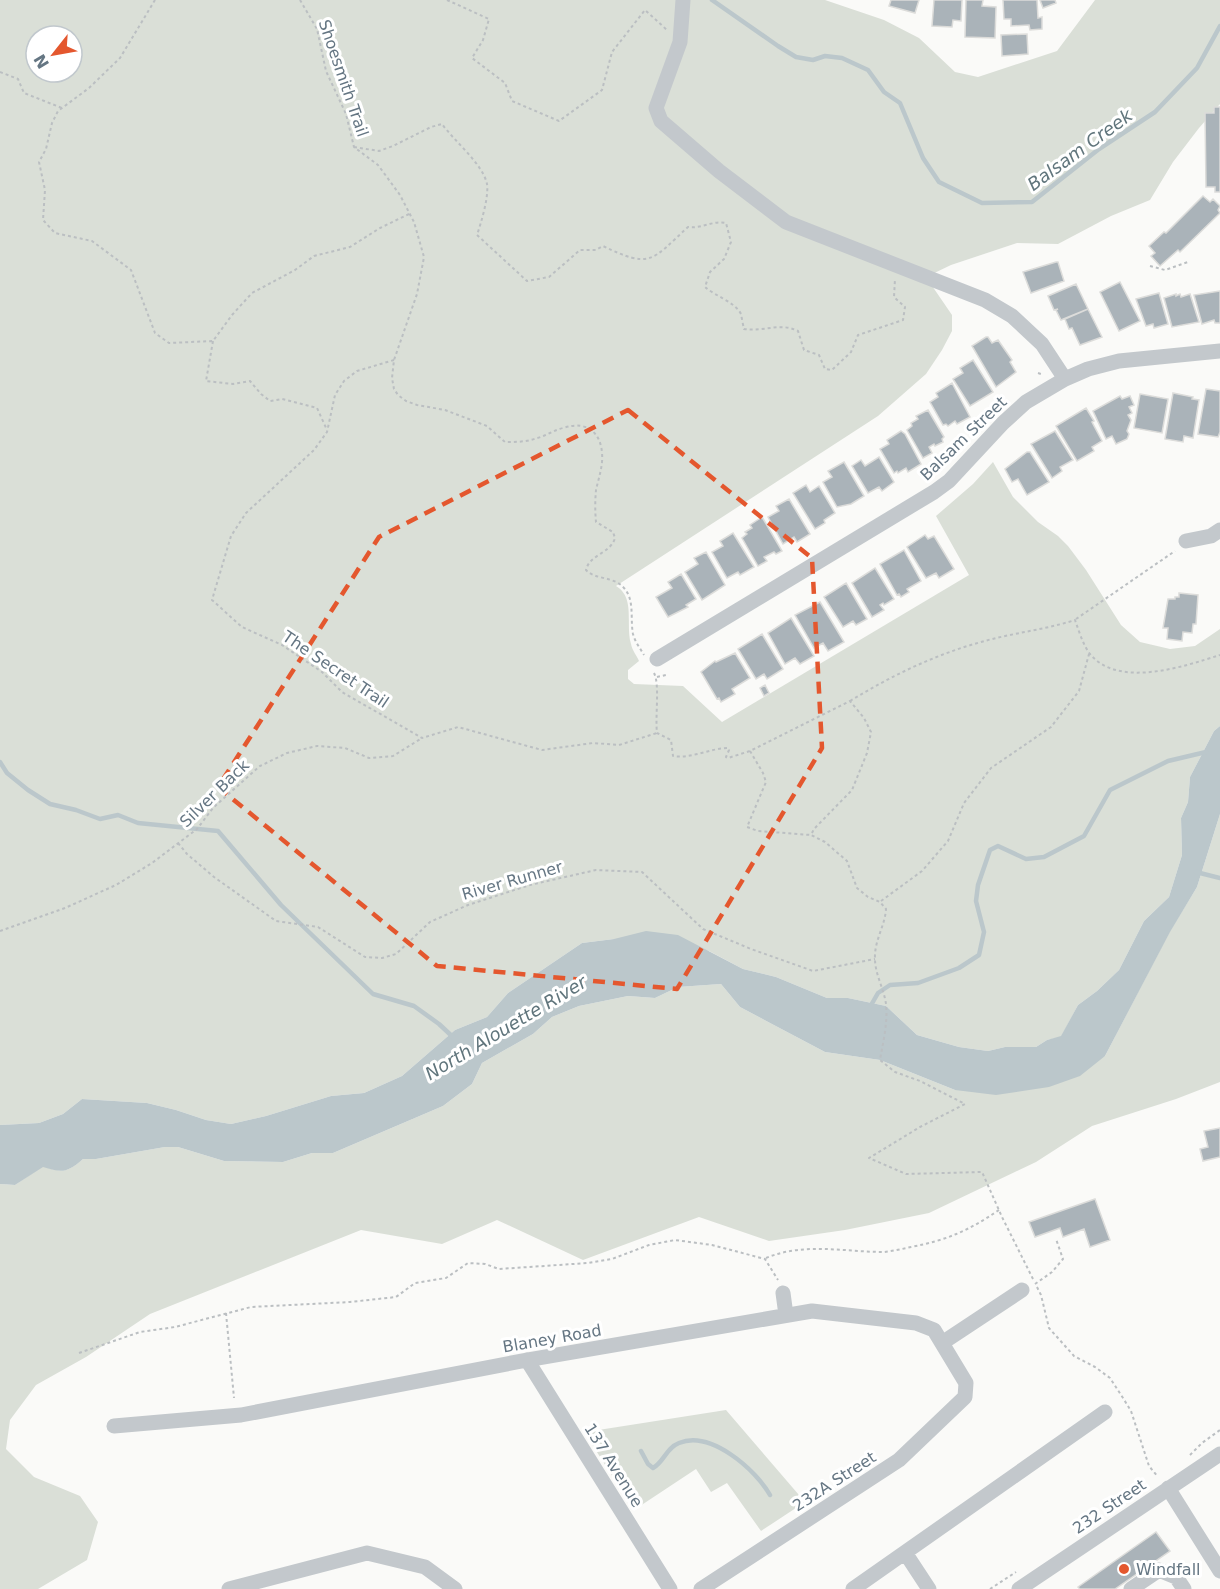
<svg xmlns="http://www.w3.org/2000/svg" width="1220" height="1589" font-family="'DejaVu Sans',sans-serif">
  <rect width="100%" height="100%" fill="#fafaf8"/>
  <path fill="#dadfd7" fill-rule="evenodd" d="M0 0H825L884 20 919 38 955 72 978 77 1057 51 1095 0H1220V104L1199 128 1173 162 1150 200 1111 216 1058 244 1017 243 951 265 926 277 952 315V331L942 350 926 374 878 416 616 586C636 598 625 625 631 644 632 650 637 656 639 661L628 670V679L634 684 683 686 722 722 969 575 936 516 973 484 993 462 1013 497 1038 522 1058 536 1068 546 1086 570 1121 625 1140 642 1170 649 1195 646 1220 629V726L1214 731 1190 777 1188 802 1181 818 1182 855 1169 897 1144 921 1119 970 1097 991 1078 1005 1061 1037 1047 1040 1036 1047H1005L988 1051 959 1047 917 1035 886 1006 848 998H827L776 977 743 969 709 951 614 939 582 943 508 993 487 1017 455 1030 402 1076 364 1093 331 1096 266 1116 231 1124 206 1120 176 1110 147 1103 82 1099 63 1114 39 1123 0 1125ZM36 36H72V72H36Z
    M1220 814V1082L1176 1099 1092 1126 1036 1162 929 1213 845 1230 769 1241 699 1217 583 1260 497 1220 442 1244 361 1230 150 1314 86 1357 36 1385 10 1420 6 1449 34 1477 80 1496 98 1522 87 1560 38 1589H0V1184L15 1185 43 1166C62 1173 67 1173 83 1159H96L165 1147H178L224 1161 283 1162 312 1153H333L443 1106 472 1084 482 1063 533 1034 552 1017 579 1006 628 996 655 998 678 987 721 984 740 1007 825 1052 880 1060 955 1090 1105 1056 1170 931 1197 887Z
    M726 1410 805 1502 761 1531 727 1483 711 1492 696 1469 634 1510 586 1435 592 1431Z"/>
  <path fill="#bbc7cb" d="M1220 726V814L1197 887 1170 932 1105 1056 1080 1076 1049 1087 996 1095 955 1090 880 1060 825 1052 740 1007 721 984 678 987 655 998 628 996 579 1006 552 1017 533 1034 482 1063 472 1084 443 1106 333 1153H312L283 1162 224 1161 178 1147H165L96 1159H83C67 1173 62 1173 43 1167L15 1185 0 1184V1125L39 1123 63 1114 82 1099 147 1103 176 1110 206 1120 231 1124 266 1116 331 1096 364 1093 402 1076 455 1030 487 1017 508 993 582 943 614 939 646 931 678 935 743 969 776 977 827 998H848L886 1006 917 1035 959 1047 988 1051 1005 1047H1036L1047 1040 1061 1036 1078 1005 1097 991 1119 970 1144 921 1169 897 1182 855 1181 818 1188 802 1190 777 1214 731Z"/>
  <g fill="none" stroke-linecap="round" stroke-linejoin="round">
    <path stroke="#bbc7cb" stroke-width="4.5" d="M712 0 778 46 796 57 813 60 825 56 842 58 868 70 884 92 900 103 923 158 939 182 982 203 1032 202 1099 149 1155 112 1197 68 1220 26
      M0 762 7 773 28 790 50 804 76 810 100 819 118 815 138 823 218 831 281 905 373 994 414 1006 439 1024 454 1038
      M1196 872 1220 878
      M870 1007 878 993 890 985 918 983 959 968 979 955 984 932 976 901 978 885 990 850 998 846 1026 859 1044 857 1084 836 1110 790 1168 761 1206 752
      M641 1451 648 1464 653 1468C664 1462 666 1448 679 1443 711 1430 756 1470 770 1495"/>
  </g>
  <path fill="#aab3b9" stroke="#dcdcda" stroke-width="1.5" d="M891 0H919L915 13 889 6Z
    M934 0H962L961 21 953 20 952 27 932 26Z
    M966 0H983L982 6 996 7 995 38 965 37Z
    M1003 0H1037L1038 18 1042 17V29L1030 30 1029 25 1011 26V19H1004Z
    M1040 0H1055L1056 3 1043 8Z
    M1027 34 1028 54 1002 56 1001 35Z
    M1214 107H1220V192H1215V187H1206L1205 113H1214Z
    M1203 196 1210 202 1213 199 1220 206 1218 210 1220 213 1180 252 1178 250 1160 266 1151 256 1155 253 1149 246 1164 232 1166 233Z
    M1056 262H1058L1064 281 1031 293 1023 272Z
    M1120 282 1140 321 1119 331 1100 292Z
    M1076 284 1088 309 1061 320 1056 310 1058 309 1054 310 1048 296Z
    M1220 291V323H1215L1214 320 1202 324 1194 295Z
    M1159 293 1168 324 1154 328 1153 324 1146 326 1136 299Z
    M1176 294V296L1180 294 1181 297 1190 294 1199 322 1172 327 1164 298Z
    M1088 309 1102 337 1080 345 1072 328 1069 329 1065 319Z
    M986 337H988L992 343 998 340 1012 360 1010 362 1016 372 996 387 972 346Z
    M973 360 993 392 970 406 953 379 963 373 960 368Z
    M952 383 970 417 957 424 955 421 948 426 946 424 943 425 930 402 938 397 936 393Z
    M1206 389 1220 391V432L1218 437 1198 434Z
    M1173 393 1193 397 1192 399 1199 400 1193 438 1184 436 1183 442 1165 439Z
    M1140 394 1168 399 1162 433 1134 428Z
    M1120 396 1122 399 1130 396 1134 405 1129 407 1132 413 1128 415 1131 420 1127 431 1129 434 1127 439 1116 444 1112 436 1106 439 1093 411Z
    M1086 408 1094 421 1092 422 1102 441 1092 447 1094 451 1077 461 1056 426Z
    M928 410 944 437 942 439 943 442 935 446 934 444 929 447 932 453 923 458 907 430 912 426 911 423 918 419 916 416Z
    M901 431 905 434 921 464 908 472 906 468 898 473 897 471 894 473 880 449 889 444 887 440Z
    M1055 431 1073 460 1060 467 1062 471 1052 478 1031 444Z
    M1027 452H1030L1049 482 1027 495 1018 479 1012 482 1005 469Z
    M879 457 894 482 882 491 879 487 868 493 852 466 861 460 865 466Z
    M844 462 864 496 851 504 837 507 823 482 832 477 828 471Z
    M806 485 810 492 819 486 835 513 824 520 825 523 815 529 793 493Z
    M789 499 810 534 797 542 794 537 783 544 768 517 779 511 776 506Z
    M762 517 782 551 776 554 774 552 764 557 767 561 758 566 742 538 747 534 745 532 752 528 750 525Z
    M733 533 754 567 740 575 738 572 727 578 712 552 723 546 720 541Z
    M925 535 928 539 934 536 954 569 939 578 936 573 926 578 907 547Z
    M904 550 921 581 907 589 909 592 901 597 899 594 897 595 880 564Z
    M706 552 725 585 702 600 685 572 698 564 694 558Z
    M875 568 894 599 884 605 883 603 880 605 884 610 872 617 852 583Z
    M681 574 696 599 686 605 688 607 668 617 656 597 672 588 668 582Z
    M846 583 867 619 856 625 853 621 843 627 824 597Z
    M1179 593 1198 595 1196 624H1193L1192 633 1183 632 1182 641 1167 639 1168 628H1163L1168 599H1175V597H1179Z
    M820 602 844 642 828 651 823 643 814 648 795 615Z
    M791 618 814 656 800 664 795 658 785 664 768 633Z
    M762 634 783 669 767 679 764 674 756 679 738 649Z
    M735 653 750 678 732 689 735 694 721 702 719 698 717 699 701 672 715 661 716 662Z
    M765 685 769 693 764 696 760 688Z
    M1220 1128V1157L1203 1161 1200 1149 1208 1147 1204 1131Z
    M1095 1199 1110 1240 1090 1247 1084 1229 1063 1237 1060 1228 1035 1237 1029 1222Z
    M1156 1532 1170 1551 1115 1589H1080L1078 1587Z"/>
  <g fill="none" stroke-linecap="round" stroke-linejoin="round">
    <path stroke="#bbbfc2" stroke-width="2" stroke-dasharray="3 3" stroke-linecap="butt" d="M155 0 120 58 89 88 58 111 52 123 46 149 39 162 45 190 43 220 55 233 92 241 131 270 155 333 169 343 213 341 232 315 252 293 295 270 314 256 350 247 380 228 409 214
      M300 0 317 29 326 71 346 114 354 147 378 165 400 195 414 222 424 257 417 294 394 360 392 378 394 389 398 395 406 401 417 405 445 410 487 426 505 442C516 442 527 442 537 438 546 436 554 430 563 428 590 419 604 436 602 462 601 472 598 481 596 490 595 500 595 512 596 522L613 532 615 538C611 553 589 555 586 570 595 580 614 576 624 588 635 600 630 619 633 634 635 642 640 648 644 655
      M447 0 489 19 483 40 472 58 505 83 512 101 559 121 602 90 612 52 645 10 667 30
      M0 72 18 79 24 93 62 108
      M354 147 379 151 393 146 431 127 442 124C454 141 483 164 487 184 489 197 481 223 477 235L527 281 549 277 580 250H596L603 246C651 269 651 261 688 227 702 229 713 220 726 223L731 242 724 259 710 272 705 287C715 296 735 302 741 314 742 319 743 325 744 329 764 332 780 322 798 331L804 350 819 355 825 369 832 370 851 352 858 335 903 320 905 307 894 297 895 279
      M1150 266 1165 270 1188 262
      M213 341 206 381 233 384 250 381 261 394 270 401 282 399 317 408 327 430
      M394 360 357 371 344 381 335 395 327 432 314 450 246 513 231 536 212 600 242 627 282 645 322 672 342 692 422 738 458 727 542 750 593 743 619 745 657 733
      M1038 373 1041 374
      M1076 619 1175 551
      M654 673C660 684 655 717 657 733L671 740 673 756C691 759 711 748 728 748L729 750 726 757 728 758 750 751 850 701 864 718 871 732 867 753 852 790 814 829 811 835 825 842 847 861 857 888 868 897 880 902 886 909C885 926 874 941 875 959 875 974 884 989 886 1004 888 1023 883 1042 880 1060L895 1072 920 1081 965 1104 920 1127 869 1158 906 1174 982 1172 1002 1217 1033 1279
      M657 677 666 675
      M850 701C891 676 934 655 981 642 1012 633 1044 630 1075 620 1079 631 1083 645 1090 654 1119 689 1185 666 1220 655
      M750 751 763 773 766 782 747 827 758 831 811 835
      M178 843 187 854 214 877 276 921 318 927 365 957 382 958 396 954 430 922 468 905 530 885 596 870 642 872 703 929 751 949 813 971 875 959
      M881 901 922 871 948 841 964 803 991 768 1051 727 1079 691 1089 654
      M0 931 65 908 116 885 152 863 197 829 213 808 260 766 287 753 317 746 345 748 369 758 393 756 422 738
      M766 1258C804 1242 844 1252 884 1252 893 1251 902 1249 911 1247 947 1240 968 1231 999 1210
      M1035 1284 1052 1272 1063 1259 1056 1239
      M1037 1287 1041 1295 1049 1328 1074 1356 1095 1367 1110 1378 1123 1398 1131 1411 1149 1466 1158 1477
      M226 1313 234 1398
      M79 1353 140 1332 175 1327 251 1307 350 1302 396 1297 415 1283 446 1278 468 1263 485 1264 499 1269 588 1263 612 1259 649 1245 675 1240 712 1245 765 1259 778 1280
      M1190 1455 1202 1443 1220 1430
      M990 1589 1016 1572"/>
    <path stroke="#c3c8cc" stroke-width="15" d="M683 0 680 42 656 108 661 121 719 171 786 222 985 300 1012 316 1042 344 1065 379
      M1186 541 1211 536 1220 530
      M657 659 934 492 949 481 1003 423 1026 402 1065 379 1088 369 1119 361 1220 351
      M783 1293 786 1315
      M942 1343 1022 1290
      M527 1360 670 1589
      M114 1426 241 1415 527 1360 812 1311 916 1323 934 1330 966 1383 965 1397 899 1460 701 1589
      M1168 1488 1220 1571
      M906 1554 929 1589
      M229 1589 367 1553 425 1567 455 1589
      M853 1589 1105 1412
      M1019 1589 1220 1454
      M1131 1589 1159 1570 1176 1577 1184 1589"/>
  </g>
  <path fill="none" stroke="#e4572e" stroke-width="4.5" stroke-dasharray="12 8" stroke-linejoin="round" d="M628 410 812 558 822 748 677 989 437 966 218 787 379 537Z"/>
  <circle fill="#e4572e" stroke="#fff" stroke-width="2" cx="1124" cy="1569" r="6"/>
  <g text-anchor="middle" stroke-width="6" stroke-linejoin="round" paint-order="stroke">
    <g font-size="16" fill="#657683" stroke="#fff">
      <text transform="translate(344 78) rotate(71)" y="6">Shoesmith Trail</text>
      <text transform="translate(963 438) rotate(-44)" y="6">Balsam Street</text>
      <text transform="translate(336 669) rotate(34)" y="6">The Secret Trail</text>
      <text transform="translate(214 793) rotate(-44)" y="6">Silver Back</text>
      <text transform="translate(512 880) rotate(-16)" y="6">River Runner</text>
      <text transform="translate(552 1338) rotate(-10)" y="6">Blaney Road</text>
      <text transform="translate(614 1465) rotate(58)" y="6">137 Avenue</text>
      <text transform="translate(834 1481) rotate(-33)" y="6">232A Street</text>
      <text transform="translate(1109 1506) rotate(-34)" y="6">232 Street</text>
    </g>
    <g font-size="16" fill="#657683" stroke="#fff" text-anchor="start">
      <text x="1136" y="1575">Windfall</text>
    </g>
    <g font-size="18" font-style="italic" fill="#60757c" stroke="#fff">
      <text transform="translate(1080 150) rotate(-36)" y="6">Balsam Creek</text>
      <text transform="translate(506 1028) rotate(-31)" y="6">North Alouette River</text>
    </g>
  </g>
  <g transform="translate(54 54) rotate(239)"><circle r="28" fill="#ffffff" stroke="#c1c8cd" stroke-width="1.5"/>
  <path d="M0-4.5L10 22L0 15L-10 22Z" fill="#e4572e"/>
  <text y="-9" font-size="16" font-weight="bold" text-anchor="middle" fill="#657683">N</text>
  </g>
</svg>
